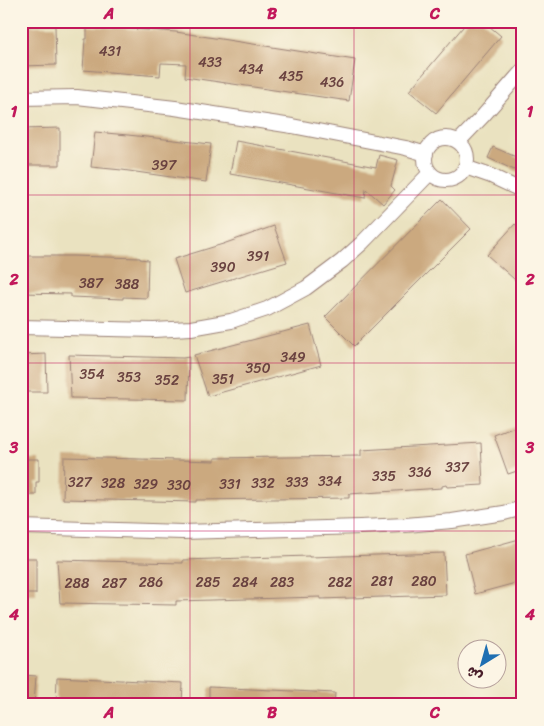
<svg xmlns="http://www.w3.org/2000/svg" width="544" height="726" font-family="Sriracha,'Playpen Sans Arabic',sans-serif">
  <rect width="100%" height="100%" fill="#fcf5e5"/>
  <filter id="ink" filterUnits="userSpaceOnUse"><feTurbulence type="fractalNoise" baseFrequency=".02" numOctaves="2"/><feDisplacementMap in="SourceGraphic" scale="10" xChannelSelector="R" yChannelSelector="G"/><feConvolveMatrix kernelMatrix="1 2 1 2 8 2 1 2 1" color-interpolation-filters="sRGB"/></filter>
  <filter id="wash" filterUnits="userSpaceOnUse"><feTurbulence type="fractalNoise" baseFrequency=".0096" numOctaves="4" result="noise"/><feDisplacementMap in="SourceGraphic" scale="20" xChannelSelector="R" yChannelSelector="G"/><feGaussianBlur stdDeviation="1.12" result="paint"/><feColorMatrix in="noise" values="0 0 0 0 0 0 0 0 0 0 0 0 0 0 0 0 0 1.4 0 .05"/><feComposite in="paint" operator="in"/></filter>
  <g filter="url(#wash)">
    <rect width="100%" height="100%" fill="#eae2c0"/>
    <g id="blocks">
      <path fill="#cba97f" d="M468 21H483L501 36 436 113 409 91Z
        M21 26H55L56 65 21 66Z
        M87 26 176 32 355 60 349 101 185 77 186 64 161 63 160 76 83 70 85 39H87Z
        M60 128V165H21V129Z
        M95 132 128 135 211 144 206 182 122 170 91 167Z
        M236 141 376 167 379 155 398 160 391 186 395 190 383 204 366 189 365 198 230 174Z
        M493 147 523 160V174L488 158Z
        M442 199 471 229 354 346 325 317Z
        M515 224 523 231V287L487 255Z
        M274 226 287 262 185 293 174 259 223 244Z
        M21 256H73L140 258V259L148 260 147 298 123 297V299L71 297V294L21 293Z
        M310 325 321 365 208 396 194 355Z
        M46 354 47 392H21V355Z
        M69 355 183 358 189 357 188 400 71 398Z
        M523 424V469L508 474 494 435Z
        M481 443 483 485 447 487 446 485 442 486V488L349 494V498L196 500V502L63 499 64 457 215 461V458L361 456V450Z
        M21 459H39V482H36V495H21Z
        M523 538V581L475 594 465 554Z
        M444 553 446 595 320 599V597L176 601V605L60 603 57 560 183 563V560L309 556V557Z
        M21 558H36V594H21Z
        M21 675 36 676 34 705H21Z
        M57 677 183 683 182 705H56Z
        M209 687 335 693 334 705H209Z"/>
    </g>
  </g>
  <g filter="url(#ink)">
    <use href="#blocks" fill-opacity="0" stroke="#9a8076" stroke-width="1"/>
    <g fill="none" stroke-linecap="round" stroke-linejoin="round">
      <g stroke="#9a8076" stroke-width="16">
        <path id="minor" d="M21 98 77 97 175 108 292 126 406 148 426 154
          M425 159a21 21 0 1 1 42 0a21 21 0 1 1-42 0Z
          M458 142 483 116 523 70
          M465 167 491 176 523 191
          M21 327 154 330 191 328 231 321 267 309 306 288 342 261 362 243 430 173
          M21 527 182 532 360 527 406 525 452 521 504 513 523 508"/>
      </g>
      <use href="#minor" stroke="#fff" stroke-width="14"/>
    </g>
  </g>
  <path fill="none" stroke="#c2185b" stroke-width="1" stroke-opacity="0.55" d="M190 21V705M354 21V705M21 195H523M21 363H523M21 531H523"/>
  <g text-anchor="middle" stroke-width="4" stroke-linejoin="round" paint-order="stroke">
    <g font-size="14" fill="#6a4240">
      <text x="110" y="56">431</text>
      <text x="210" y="67">433</text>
      <text x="251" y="74">434</text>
      <text x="291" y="81">435</text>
      <text x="332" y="87">436</text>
      <text x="164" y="170">397</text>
      <text x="258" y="261">391</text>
      <text x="223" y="272">390</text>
      <text x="91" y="288">387</text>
      <text x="127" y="289">388</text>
      <text x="293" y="362">349</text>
      <text x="258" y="373">350</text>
      <text x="92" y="379">354</text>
      <text x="129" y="382">353</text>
      <text x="223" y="384">351</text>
      <text x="167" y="385">352</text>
      <text x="457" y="472">337</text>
      <text x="420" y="477">336</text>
      <text x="384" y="481">335</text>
      <text x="330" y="486">334</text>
      <text x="80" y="487">327</text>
      <text x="297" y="487">333</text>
      <text x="113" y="488">328</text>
      <text x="263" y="488">332</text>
      <text x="146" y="489">329</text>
      <text x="230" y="489">331</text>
      <text x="179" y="490">330</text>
      <text x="382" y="586">281</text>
      <text x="424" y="586">280</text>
      <text x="151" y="587">286</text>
      <text x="208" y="587">285</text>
      <text x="245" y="587">284</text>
      <text x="282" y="587">283</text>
      <text x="340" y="587">282</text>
      <text x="77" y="588">288</text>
      <text x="114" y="588">287</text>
    </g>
  </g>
  <rect width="544" height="726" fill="none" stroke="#fcf5e5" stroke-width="55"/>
  <g transform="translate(482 664) rotate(217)"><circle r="24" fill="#fcf5e5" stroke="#b59f9b"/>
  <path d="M0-4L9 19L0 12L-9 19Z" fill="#1f6fb2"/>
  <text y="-8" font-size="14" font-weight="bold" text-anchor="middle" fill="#4a1f2b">ش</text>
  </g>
  <rect x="28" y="28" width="488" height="670" fill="none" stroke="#c2185b" stroke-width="2"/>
  <g font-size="16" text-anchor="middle" font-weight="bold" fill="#c2185b">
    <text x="109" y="19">A</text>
    <text x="272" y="19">B</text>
    <text x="435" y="19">C</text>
    <text x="14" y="117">1</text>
    <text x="530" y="117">1</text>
    <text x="14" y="285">2</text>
    <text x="530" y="285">2</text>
    <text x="14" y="453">3</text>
    <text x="530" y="453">3</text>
    <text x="14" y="620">4</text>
    <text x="530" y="620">4</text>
    <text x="109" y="718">A</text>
    <text x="272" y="718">B</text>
    <text x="435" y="718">C</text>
  </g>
</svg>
